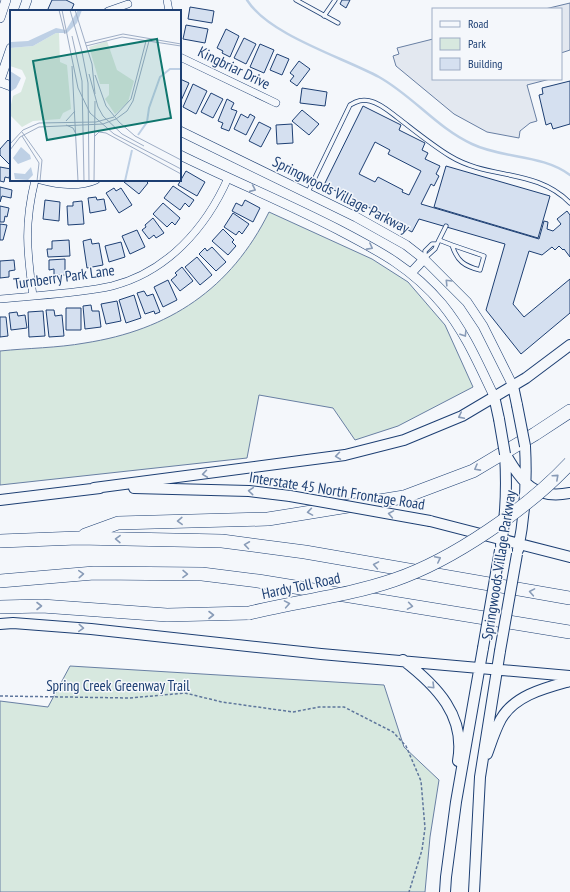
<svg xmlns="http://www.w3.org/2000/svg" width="570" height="892" font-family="'PT Sans Narrow',sans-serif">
  <rect width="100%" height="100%" fill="#f4f7fb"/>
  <path fill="#d7e8df" stroke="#687fa3" d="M269 212 372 259 408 282 445 325 473 387 398 426 355 440 333 408 259 395 247 458 0 485V351C28 348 57 348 85 343 169 330 231 289 269 212Z
    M70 666 384 685 404 747 439 780 430 837 425 892H0V701L48 707Z"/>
  <path fill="#e3e8f0" stroke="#687fa3" d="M570 3V50L561 53V9H545Z
    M433 39V79H550L527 85 537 121 530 123 520 131 519 138 487 132 454 114 396 66 393 56 399 54 397 48Z"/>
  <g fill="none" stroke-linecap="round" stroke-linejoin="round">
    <path stroke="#bed0e5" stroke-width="2.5" d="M247 0C269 35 342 57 379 77 413 96 437 128 472 144 503 159 542 154 570 175"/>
  </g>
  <path fill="#d5e0f0" stroke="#1d3f73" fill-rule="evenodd" d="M52 0H66L74 4 71 11H53L48 9Z
    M342 0H350L346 8 340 4Z
    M190 7 214 11 212 23 188 19Z
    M186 25 208 29 205 43 183 39Z
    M226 29 239 36 230 57 222 53 223 51 217 48Z
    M244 38 256 44 246 64 234 58Z
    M260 44 274 50 264 73 250 67Z
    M277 54 289 59 282 75 270 70Z
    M299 61 310 69 297 86 290 81 294 76 290 73Z
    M180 79 189 83 180 103Z
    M570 81V124L553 129 551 123 546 125 539 95 543 94 542 88Z
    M193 84 207 91 196 114 183 107Z
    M302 88 327 92 325 106 300 103Z
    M211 93 223 99 213 118 201 112Z
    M227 99 234 103 231 109 237 111 229 131 221 128 223 123 218 121Z
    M363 106 401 125 399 130 425 143 422 150 428 153 425 159 440 166 436 174 439 176 434 186 431 184 421 204 539 239 544 221 548 222 547 229 553 231 561 224 557 219 567 211 570 215V257L564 249 563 250 559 246 555 250 552 247 542 255 529 251 513 304 524 317 570 279V313L521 354 486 310 505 244 419 219 412 232 398 225 400 223 324 185ZM375 142 390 150 388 154 421 171 409 195 402 192 403 190 378 177 375 182 359 174Z
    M302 110 319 124 309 135 292 121Z
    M241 114 248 118 250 114 255 117 246 135 234 129Z
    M259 122 271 128 261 147 249 141Z
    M292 124 293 143 277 144 276 125Z
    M8 140 11 143V162L9 164 0 155V149Z
    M446 166 550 196 538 238 434 207Z
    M0 167 11 169 9 178 5 177 4 182 0 181Z
    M186 171 205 182 197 196 178 185Z
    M126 180H145L148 183 139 194 124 182Z
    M173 186 194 200 189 207 185 203 180 210 164 198Z
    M0 187 12 190 11 198 2 196 0 202Z
    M114 188 116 191 121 188 132 205 119 213 106 193Z
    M96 197 97 200 104 199 106 210 90 213 88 198Z
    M45 200 60 202 59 221 43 219Z
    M245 200 260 208 253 222 232 211 236 203 242 206Z
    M82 201 84 224 68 225 67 206H73V202Z
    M163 203 180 218 175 225 172 222 167 227 153 214Z
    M0 206 9 208 7 217 5 216 4 222H0Z
    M233 213 249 224 242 234 239 231 236 235 224 227Z
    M153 218 164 233 156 238 154 235 149 239 142 230 146 227 145 225Z
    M0 224 7 225 3 240H0Z
    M223 229 234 240 232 242 236 246 228 255 212 241Z
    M137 230 145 247 130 254 122 236Z
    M91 239 92 244 99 243 103 265 87 268 83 241Z
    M69 240 70 256 48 257 47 249H52V241Z
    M121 242 125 257 109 262 105 246Z
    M212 247 226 262 216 271 199 254 205 248 207 251Z
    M197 257 212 275 200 285 185 267Z
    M65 259V275H54V269L49 270V260Z
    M14 260 15 270 9 271V277L0 278V261Z
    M182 267 193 281 180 291 171 280 177 275 175 273Z
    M168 280 177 300 163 307 154 287Z
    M144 291 147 296 153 294 160 312 155 314 154 311 145 314 137 293Z
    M134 295 141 318 126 323 119 300Z
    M117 301 121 321 106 324 101 304Z
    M91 305 92 311H99L101 327 85 329 83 306Z
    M66 308H81V330H66Z
    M46 310H54L55 316 62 315 64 336 49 337Z
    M43 311 45 336 29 337 28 312Z
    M17 312 18 316 25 315 27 328 11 330 9 313Z
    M0 317H6L8 336 0 337Z"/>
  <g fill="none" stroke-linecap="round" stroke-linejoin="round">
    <g stroke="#1d3f73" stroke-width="5">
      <path id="service" d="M296 0 338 23
        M324 16 335 0
        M308 192 350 105C357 101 362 99 370 101 380 103 390 112 398 118 415 131 432 145 450 156 489 180 536 168 570 203
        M439 240 446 226
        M425 257V251L432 244H437
        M425 258 435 249 439 240 452 245C457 261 464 266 480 270L484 256 452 245"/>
    </g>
    <g stroke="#1d3f73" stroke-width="8">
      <path id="minor" d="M167 0 169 11
        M108 11 128 4
        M180 57 276 103
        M40 180C58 185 78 188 96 180
        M33 296C27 251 24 224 35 180
        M0 299C37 295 76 294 112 286 167 272 206 228 228 178"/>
    </g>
    <g stroke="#1d3f73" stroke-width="10">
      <path id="tertiary" d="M23 11 27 0
        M0 18 6 0
        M0 80 11 48
        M0 82 11 86
        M180 131 356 217 406 245 424 259 467 302 483 326 513 386
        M180 155C233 181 287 203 339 230 379 251 412 268 442 304 465 332 478 363 494 396
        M411 273 424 259"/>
    </g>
    <g stroke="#1d3f73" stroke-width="12">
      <path id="secondary" d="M513 386 517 405
        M494 396 499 419
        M506 455C522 483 535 500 570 493
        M94 488 345 455 404 440 462 416 526 378 570 345
        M134 488 249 491 290 496
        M0 500 100 488
        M430 521 570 557
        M501 545C506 515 507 485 505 454
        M518 550C525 515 527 482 525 446
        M0 624 13 623 91 629 321 654 570 676
        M403 660C437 686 466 716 458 761
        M487 754C491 743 495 730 501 719 515 695 545 688 570 681
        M445 892 446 877 456 802 483 648
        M474 892 480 777 500 651"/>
    </g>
    <g stroke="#1d3f73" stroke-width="14">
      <path id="motorway" d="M85 535 118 523 268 519 404 497 473 471 535 434 570 411
        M0 541 78 538 222 541 305 552 570 598
        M0 581 94 573 202 574 258 581 570 632
        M0 607 42 606 167 615 249 613"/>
    </g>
    <path stroke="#5e769c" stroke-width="1.5" stroke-dasharray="3 2" stroke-linecap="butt" d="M0 696 130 698 185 693 222 702 293 712 319 707H344L393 732 406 746 421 781 425 828 422 850 409 892"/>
    <use href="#service" stroke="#f4f7fb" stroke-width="3.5"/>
    <use href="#minor" stroke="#f4f7fb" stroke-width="7"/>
    <use href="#tertiary" stroke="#f4f7fb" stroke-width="9"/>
    <use href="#secondary" stroke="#f4f7fb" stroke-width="10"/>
    <use href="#motorway" stroke="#f4f7fb" stroke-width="13"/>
    <g stroke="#1d3f73" stroke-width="12" stroke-linecap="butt">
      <path id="secondary-bridge" d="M517 405 525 446
        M499 419 505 454
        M290 496 430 521
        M483 648 500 550
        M500 651 517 554"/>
    </g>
    <g stroke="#1d3f73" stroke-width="14" stroke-linecap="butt">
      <path id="motorway-bridge" d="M249 613C298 601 347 596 394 580 453 560 528 508 570 463"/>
    </g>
    <use href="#secondary-bridge" stroke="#f4f7fb" stroke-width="10"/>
    <use href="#motorway-bridge" stroke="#f4f7fb" stroke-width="13"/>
  </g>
  <defs><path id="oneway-chevron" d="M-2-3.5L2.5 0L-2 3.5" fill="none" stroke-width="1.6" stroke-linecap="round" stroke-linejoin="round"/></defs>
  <g stroke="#889bb7">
    <use href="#oneway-chevron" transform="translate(253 189) rotate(24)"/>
    <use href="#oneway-chevron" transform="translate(370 247) rotate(28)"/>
    <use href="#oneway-chevron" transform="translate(448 282) rotate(-134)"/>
    <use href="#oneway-chevron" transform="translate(464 334) rotate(58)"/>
    <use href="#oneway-chevron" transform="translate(461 416) rotate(154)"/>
    <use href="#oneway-chevron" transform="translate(338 456) rotate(172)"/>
    <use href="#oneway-chevron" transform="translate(477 468) rotate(151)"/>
    <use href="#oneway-chevron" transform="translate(205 474) rotate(172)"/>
    <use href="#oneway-chevron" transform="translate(556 477) rotate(-42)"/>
    <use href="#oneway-chevron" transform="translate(251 491) rotate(-175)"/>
    <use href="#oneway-chevron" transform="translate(310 512) rotate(171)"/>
    <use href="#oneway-chevron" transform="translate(391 514) rotate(-170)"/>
    <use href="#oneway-chevron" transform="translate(180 521) rotate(178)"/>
    <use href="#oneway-chevron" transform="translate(118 539) rotate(-179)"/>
    <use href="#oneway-chevron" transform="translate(247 545) rotate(-172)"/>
    <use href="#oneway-chevron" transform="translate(438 559) rotate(-27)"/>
    <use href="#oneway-chevron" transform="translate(376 565) rotate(-170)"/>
    <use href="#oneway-chevron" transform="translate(81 574) rotate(-4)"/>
    <use href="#oneway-chevron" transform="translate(185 574) rotate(1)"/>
    <use href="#oneway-chevron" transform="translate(532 592) rotate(-170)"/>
    <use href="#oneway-chevron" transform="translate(287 604) rotate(-10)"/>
    <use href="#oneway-chevron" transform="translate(39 606)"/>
    <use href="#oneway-chevron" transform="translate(410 606) rotate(9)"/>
    <use href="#oneway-chevron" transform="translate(211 615)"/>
    <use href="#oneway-chevron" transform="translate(81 628) rotate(4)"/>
    <use href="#oneway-chevron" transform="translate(432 686) rotate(45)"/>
  </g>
  <g text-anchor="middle" stroke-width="3" stroke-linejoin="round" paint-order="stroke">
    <g font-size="15" fill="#1d3f73" stroke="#f4f7fb">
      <text transform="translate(234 68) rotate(26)" y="5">Kingbriar Drive</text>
      <text transform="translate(341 195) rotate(27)" y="5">Springwoods Village Parkway</text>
      <text transform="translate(64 277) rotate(-8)" y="5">Turnberry Park Lane</text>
      <text transform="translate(337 491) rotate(9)" y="5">Interstate 45 North Frontage Road</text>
      <text transform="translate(499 565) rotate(-81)" y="5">Springwoods Village Parkway</text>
      <text transform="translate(301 586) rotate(-12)" y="5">Hardy Toll Road</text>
      <text x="118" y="691">Spring Creek Greenway Trail</text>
    </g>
  </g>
  <g transform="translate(10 10)">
    <rect width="171" height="171" fill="#f4f7fb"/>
    <path d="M46 23H49L50 52 57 55 61 99 53 103 50 109 23 111 12 117 0 105V99L3 86 11 82 16 68 12 60 0 56V38L23 36ZM97 31 107 60 124 71 118 92 105 104 95 89 99 85V74H90L79 37Z" fill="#d7e8df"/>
    <path d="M68 0H72L67 13 57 23H46L23 36 0 38 1 32 18 31 46 18 56 20ZM0 61 11 68 6 78 0 82ZM11 137 20 145 21 149 8 154 3 148ZM21 157 23 165 18 170 5 169 4 163 15 164Z" fill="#bed0e5"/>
    <path fill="none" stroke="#bed0e5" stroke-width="2" d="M128 125 137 112 139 98 150 67 160 59H171M115 171 122 140"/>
    <path fill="none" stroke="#9eadc5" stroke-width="1" d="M49 0 55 24M52 0 68 78 80 103 104 124 171 159M60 0 72 42 78 73 79 171M65 0 82 54 85 84M62 26 72 71 74 171M75 33 113 24 171 34M76 36 112 27 171 36M62 56 68 171M79 64 88 97 93 106 112 124 134 136M85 65 96 96 109 112 125 126 171 150M104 107 121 89 136 31M106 109 117 101 123 91 139 31M56 111 65 101M56 115 63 118 66 124M12 122 32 150 30 171M12 126 29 153 27 171M84 127 89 122 96 123 171 164M0 134 13 120 29 113 86 112 104 107M0 140 10 127 29 117 93 114 106 109M84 171 85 91"/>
    <path fill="#0f766e" fill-opacity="0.15" stroke="#0f766e" stroke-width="2" d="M147 29 161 108 37 130 23 51Z"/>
    <rect width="171" height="171" fill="none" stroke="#1d3f73" stroke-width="2"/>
  </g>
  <rect x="432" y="8" width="130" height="72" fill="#f4f7fb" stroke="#9eadc5"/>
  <rect x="440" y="21" width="20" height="6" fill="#f4f7fb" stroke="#9eadc5"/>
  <text x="468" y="28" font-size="12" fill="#1d3f73">Road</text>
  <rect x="440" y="38" width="20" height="12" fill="#d7e8df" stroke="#9eadc5"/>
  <text x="468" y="48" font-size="12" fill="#1d3f73">Park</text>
  <rect x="440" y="58" width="20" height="12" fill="#d5e0f0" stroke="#9eadc5"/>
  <text x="468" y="68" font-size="12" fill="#1d3f73">Building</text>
</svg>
